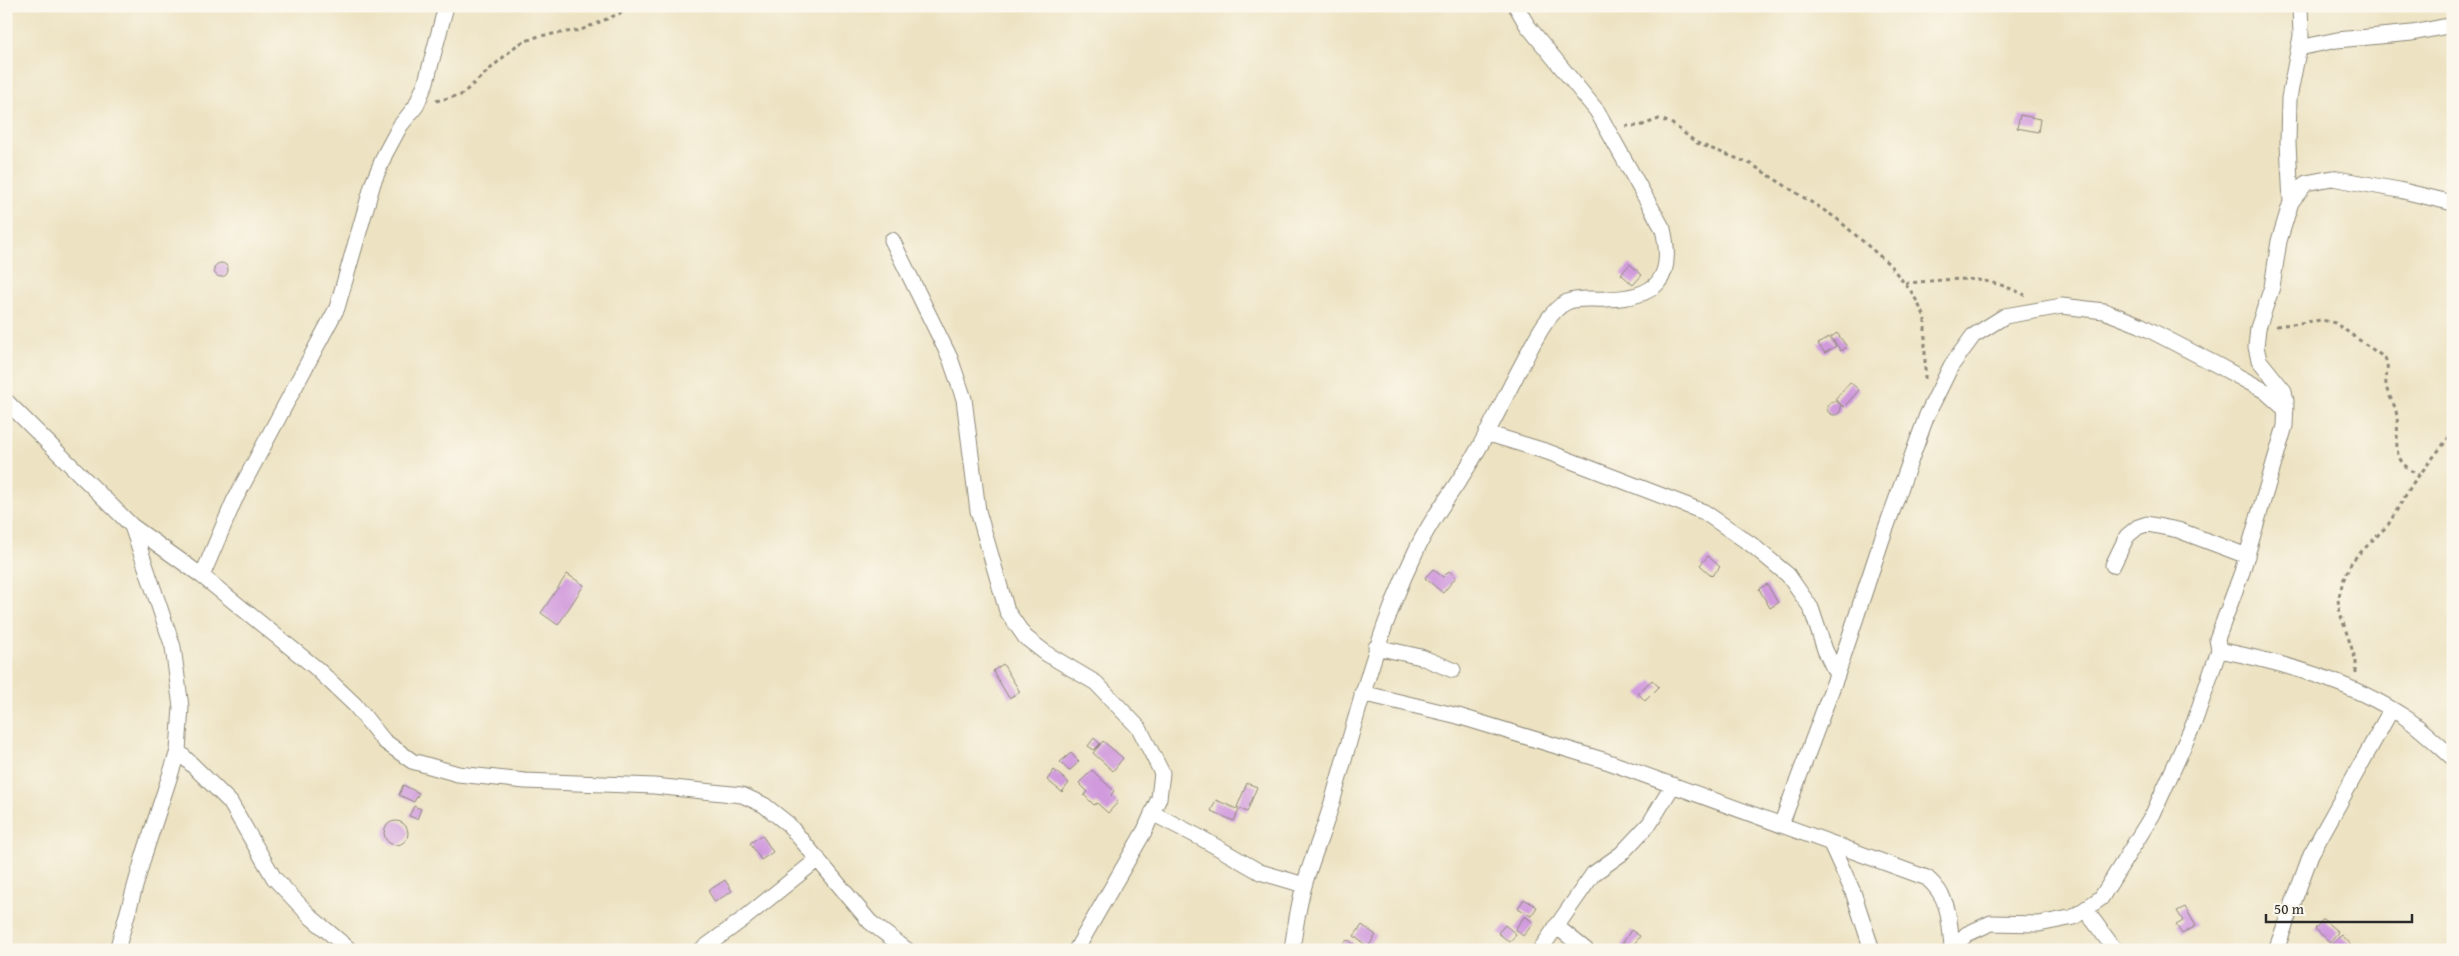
<svg xmlns="http://www.w3.org/2000/svg" width="2459" height="956" font-family="'Gentium Book Plus',serif">
  <rect width="100%" height="100%" fill="#fbf7ec"/>
  <filter id="ink" filterUnits="userSpaceOnUse"><feTurbulence type="fractalNoise" baseFrequency=".02" numOctaves="2"/><feDisplacementMap in="SourceGraphic" scale="10" xChannelSelector="R" yChannelSelector="G"/><feConvolveMatrix kernelMatrix="1 2 1 2 8 2 1 2 1" color-interpolation-filters="sRGB"/></filter>
  <filter id="wash" filterUnits="userSpaceOnUse"><feTurbulence type="fractalNoise" baseFrequency=".0096" numOctaves="4" result="noise"/><feDisplacementMap in="SourceGraphic" scale="20" xChannelSelector="R" yChannelSelector="G"/><feGaussianBlur stdDeviation="1.12" result="paint"/><feColorMatrix in="noise" values="0 0 0 0 0 0 0 0 0 0 0 0 0 0 0 0 0 1.4 0 .05"/><feComposite in="paint" operator="in"/></filter>
  <g filter="url(#wash)">
    <rect width="100%" height="100%" fill="#ede3c3"/>
    <g id="blocks">
      <path fill="#d09add" d="M2020 115 2040 119 2038 132 2017 128Z
        M214 270a7 7 0 1 1 14 0a7 7 0 1 1-14 0Z
        M1630 264 1642 275 1633 285 1621 274Z
        M1837 333 1847 347 1841 351 1831 337Z
        M1829 337 1836 346 1825 353 1818 344Z
        M1850 382 1859 390 1844 407 1835 399Z
        M1827 408a7 7 0 1 1 14 0a7 7 0 1 1-14 0Z
        M1708 556 1720 567 1712 576 1700 565Z
        M1433 569 1443 577 1449 571 1456 577 1443 593 1425 578Z
        M567 574 584 585 558 625 541 613Z
        M1767 584 1778 603 1770 608 1759 589Z
        M1003 664 1020 692 1009 698 993 671Z
        M1652 680 1659 687 1645 701 1638 693Z
        M1094 738 1100 744 1094 750 1088 746Z
        M1103 741 1123 758 1113 771 1093 753Z
        M1071 753 1079 762 1069 771 1060 762Z
        M1054 770 1069 783 1062 792 1047 780Z
        M1092 770 1114 791 1111 795 1118 802 1108 813 1097 803 1094 805 1084 795 1088 792 1079 783Z
        M1247 783 1257 787 1247 812 1237 807Z
        M403 785 419 793 414 802 399 795Z
        M1216 800 1239 810 1234 821 1211 811Z
        M414 806 421 809 417 819 409 816Z
        M384 833a12 12 0 1 1 24 0a12 12 0 1 1-24 0Z
        M762 835 773 852 761 860 750 843Z
        M725 880 732 891 715 902 708 891Z
        M1524 899 1537 907 1531 916 1518 908Z
        M2185 907 2196 926 2182 934 2176 925 2183 921 2177 911Z
        M1525 916 1534 923 1523 936 1515 929Z
        M2323 919 2338 932 2330 942 2315 929Z
        M1362 925 1376 935 1368 947 1354 936Z
        M1505 925 1516 934 1510 942 1498 933Z
        M1631 930 1640 936 1630 950H1627L1621 946Z
        M2341 935 2355 950H2335L2330 945Z
        M1342.5 946a5.5 5.5 0 1 1 11 0a5.5 5.5 0 1 1-11 0Z"/>
    </g>
  </g>
  <g filter="url(#ink)">
    <use href="#blocks" fill-opacity="0" stroke="#8c8777" stroke-width="1"/>
    <g fill="none" stroke-linecap="round" stroke-linejoin="round">
      <g stroke="#8c8777" stroke-width="17">
        <path id="minor" d="M2299 48 2337 40 2412 33 2453 25
          M2291 202 2288 143 2289 98 2301 36 2300 6
          M2453 203 2399 190 2332 178 2306 183 2291 202 2279 241 2272 287 2258 328 2256 347 2259 360 2284 391 2286 401 2285 426 2242 572 2217 639 2219 650C2284 663 2350 681 2406 718 2423 730 2438 745 2453 758
          M892 240 950 358 964 399 978 511 1007 611 1025 637 1047 654 1096 683 1139 728 1162 773 1159 798 1145 830 1076 950
          M6 401 132 526 202 576 316 668 355 705 384 741 412 761 458 774 525 781 654 786 742 795 764 805 788 824 870 922 907 950
          M1486 433 1548 452 1704 512 1752 545 1788 575 1811 608 1825 650 1837 675
          M2113 565 2127 536 2138 527 2147 524 2178 530 2247 556
          M202 576 234 501 337 308 373 183 385 154 400 126 416 106 426 82 446 6
          M1376 647 1421 657 1453 670
          M1362 693 1458 716 1606 761 1927 878C1950 898 1949 918 1952 947
          M178 751 230 802 274 878 312 918 350 950
          M1152 813 1201 838 1260 872 1304 885
          M1781 825 1837 675 1882 539 1927 415 1951 366 1973 336 2005 316 2062 306 2104 311 2140 325 2219 366 2265 391 2286 410
          M1831 844 1853 892 1872 950
          M2085 909 2115 950
          M1556 926 1586 950
          M117 950 144 855 178 751 181 707 173 647 132 526
          M701 950 746 917 818 859
          M1292 950C1295 928 1298 907 1304 886 1312 857 1325 829 1333 799 1357 715 1377 632 1415 553 1431 517 1457 487 1476 453 1491 427 1504 399 1518 372 1529 353 1546 311 1567 302 1579 297 1593 300 1606 299 1656 298 1675 280 1663 229L1597 111 1527 25 1516 6
          M1540 950 1593 874 1621 854 1650 823 1673 785
          M1950 950 1967 934 1991 923 2039 924 2074 917 2101 898 2153 814 2194 723 2219 650
          M2276 950 2311 854 2391 710"/>
      </g>
      <path stroke="#8c8777" stroke-width="3" stroke-dasharray="4 4" stroke-linecap="butt" d="M436 101 461 95 518 44 539 36 581 30 637 6
        M1625 126H1640L1659 119 1671 123 1697 143 1751 164 1836 218 1889 264 1913 294 1925 317V381
        M1905 283C1954 280 1978 272 2025 295
        M2276 326 2322 320 2335 323 2385 358C2390 367 2385 376 2386 385 2387 394 2394 402 2396 411 2402 442 2385 457 2419 475
        M2356 673V661L2340 613 2338 600 2343 581 2352 561 2388 525 2413 483 2453 432"/>
      <use href="#minor" stroke="#fff" stroke-width="15"/>
    </g>
  </g>
  <rect width="2459" height="956" fill="none" stroke="#fbf7ec" stroke-width="25"/>
  <path d="M2266 914v8h146v-8" fill="none" stroke="#2b2b2b" stroke-width="2.5"/>
  <text x="2274" y="914" font-size="15" fill="#2b2b2b" stroke="#fbf7ec" stroke-width="4" paint-order="stroke">50 m</text>
</svg>
